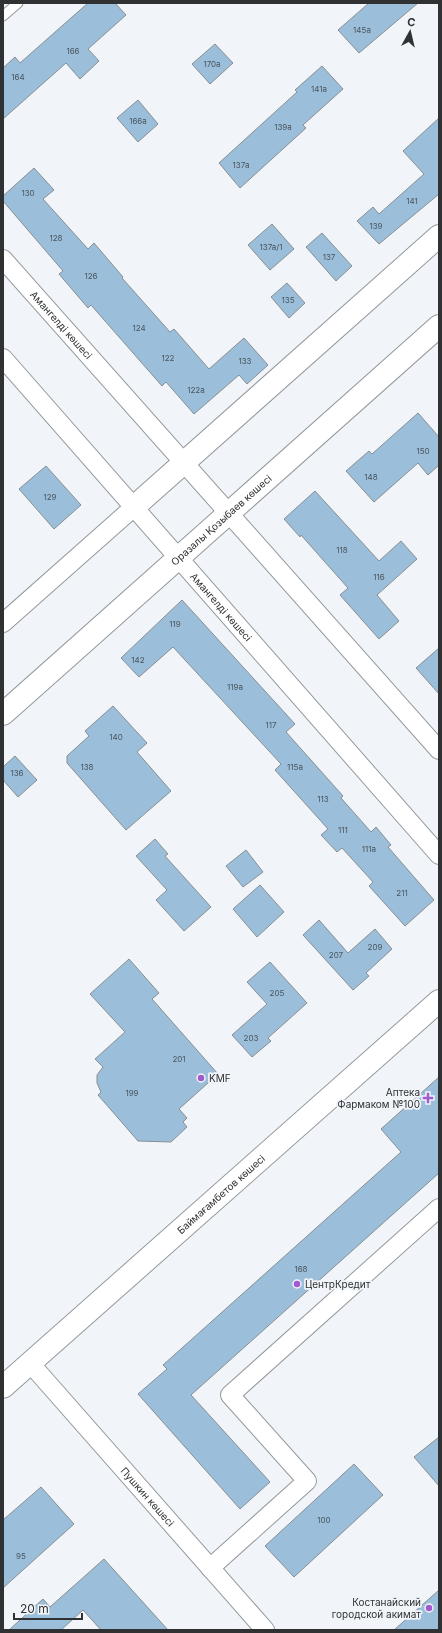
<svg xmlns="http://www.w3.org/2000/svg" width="442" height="1633" font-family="Inter,sans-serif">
  <rect width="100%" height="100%" fill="#f1f5f9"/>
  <path fill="#9bbfda" stroke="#898e91" d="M88 3H115L126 15 88 49 99 61 80 79 66 63 3 119V68L15 57 20 63Z
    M369 3H418L359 53 338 30Z
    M215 44 233 63 210 84 192 64Z
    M322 66 343 89 303 125 306 128 240 188 219 163 297 92 295 90Z
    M138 100 158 124 138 142 117 118Z
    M439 118V194L379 244 357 221 373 207 379 214 424 174 403 151Z
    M34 168 54 190 43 199 88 249 94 243 123 277 122 278 170 332 174 329 209 369 244 338 268 365 247 384 239 375 194 414 166 382 162 386 91 305 88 308 59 274 63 271 3 201V196Z
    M272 224 294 249 270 270 248 245Z
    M322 233 352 266 336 281 306 247Z
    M287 283 305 303 289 318 271 297Z
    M418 413 439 437V465L428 475 418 463 374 502 346 471 369 451 372 454Z
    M46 466 81 505 54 529 19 489Z
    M315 491 379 561 401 541 417 559 377 595 399 621 379 639 340 595 348 588 301 535 300 537 284 519Z
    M182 600 295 724 286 732 343 796 341 798 371 832 376 827 391 845 388 847 434 900 405 926 369 886 373 882 342 848 337 852 321 835 328 829 275 770 281 764 173 647 139 677 121 658Z
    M439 648V694L416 668Z
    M113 706 147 743 137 752 171 791 126 830 67 763V756L89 736 85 731Z
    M15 756 37 780 18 797 3 780V767Z
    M155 839 168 854 165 856 211 907 184 931 156 900 167 890 136 856Z
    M246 850 263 872 243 887 226 866Z
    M260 885 284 912 257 937 233 909Z
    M319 920 348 953 375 929 392 949 366 973 369 976 353 990 303 935Z
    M129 959 159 993 152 999 218 1074 179 1109 187 1118 183 1122 187 1127 171 1142 138 1141 98 1095 101 1092 97 1083V1075L103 1067 95 1059 125 1032 90 994Z
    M270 962 307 1003 268 1038 271 1041 252 1057 232 1035 267 1004 247 982Z
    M439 1077V1173L191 1395 270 1482 240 1509 138 1394 167 1369 163 1365 401 1152 381 1129Z
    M439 1437V1486L414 1457Z
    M354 1464 383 1495 294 1577 265 1546Z
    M41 1487 74 1524 3 1588V1520Z
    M104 1559 168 1630H101L83 1610 61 1630H9L43 1599 50 1607Z
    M439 1590V1630H394Z"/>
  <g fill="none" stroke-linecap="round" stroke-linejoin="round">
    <g stroke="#94999c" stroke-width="11">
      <path id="service" d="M3 16 18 3"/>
    </g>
    <g stroke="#94999c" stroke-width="20">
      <g id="minor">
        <path id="s1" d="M3 259 439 750"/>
        <path id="s2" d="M3 358 439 855"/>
        <path d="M3 623 134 507"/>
        <path id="s3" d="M30 1363 265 1630"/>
        <path d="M210 1568 307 1481 230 1395 439 1208"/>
      </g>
    </g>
    <g stroke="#94999c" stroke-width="24">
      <g id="tertiary">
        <path d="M134 507 439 236"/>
        <path id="s4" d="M3 714 439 326"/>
      </g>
    </g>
    <g stroke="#94999c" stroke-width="24">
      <g id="secondary">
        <path id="s5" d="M3 1387 439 1001"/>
      </g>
    </g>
    <use href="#service" stroke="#fff" stroke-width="9"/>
    <use href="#minor" stroke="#fff" stroke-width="18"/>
    <use href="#tertiary" stroke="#fff" stroke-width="22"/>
    <use href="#secondary" stroke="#fff" stroke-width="22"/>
  </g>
  <g fill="#a25ace" stroke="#f1f5f9" stroke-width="1.5">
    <circle cx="201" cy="1078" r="4"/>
    <path d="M426 1092h4v4h4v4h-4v4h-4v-4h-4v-4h4z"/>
    <circle cx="297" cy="1284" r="4"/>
    <circle cx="429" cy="1608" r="4"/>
  </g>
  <g text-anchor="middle" stroke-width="3.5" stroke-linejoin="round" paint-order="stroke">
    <g font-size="8" fill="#4a545c">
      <text x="362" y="33">145а</text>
      <text x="73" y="54">166</text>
      <text x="212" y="67">170а</text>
      <text x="18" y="80">164</text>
      <text x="319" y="92">141а</text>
      <text x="138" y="124">166а</text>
      <text x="283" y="130">139а</text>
      <text x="241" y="168">137а</text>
      <text x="28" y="196">130</text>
      <text x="412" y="204">141</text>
      <text x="376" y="229">139</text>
      <text x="56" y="241">128</text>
      <text x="271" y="250">137а/1</text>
      <text x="329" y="260">137</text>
      <text x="91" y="279">126</text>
      <text x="288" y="303">135</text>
      <text x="139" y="331">124</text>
      <text x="168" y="361">122</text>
      <text x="245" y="364">133</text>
      <text x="196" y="393">122а</text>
      <text x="423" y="454">150</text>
      <text x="371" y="480">148</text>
      <text x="50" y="500">129</text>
      <text x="342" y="553">118</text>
      <text x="379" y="580">116</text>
      <text x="175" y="627">119</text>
      <text x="138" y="663">142</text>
      <text x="235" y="690">119а</text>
      <text x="271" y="728">117</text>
      <text x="116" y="740">140</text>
      <text x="87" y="770">138</text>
      <text x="295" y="770">115а</text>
      <text x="17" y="776">136</text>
      <text x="323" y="802">113</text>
      <text x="343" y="833">111</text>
      <text x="369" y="852">111а</text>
      <text x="402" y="896">211</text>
      <text x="375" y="950">209</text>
      <text x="336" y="958">207</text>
      <text x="277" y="996">205</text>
      <text x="251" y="1041">203</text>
      <text x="179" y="1062">201</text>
      <text x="132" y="1096">199</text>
      <text x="301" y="1272">168</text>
      <text x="324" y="1523">100</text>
      <text x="21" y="1559">95</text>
    </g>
    <g font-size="10" fill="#2f3132" stroke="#f1f5f9">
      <text dy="4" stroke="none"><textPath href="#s1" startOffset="88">Амангелді көшесі</textPath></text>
      <text dy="4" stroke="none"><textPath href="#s4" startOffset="292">Оразалы Қозыбаев көшесі</textPath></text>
      <text dy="4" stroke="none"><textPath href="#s2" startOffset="331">Амангелді көшесі</textPath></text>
      <text dy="4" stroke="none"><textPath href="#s5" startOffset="291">Баймағамбетов көшесі</textPath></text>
      <text dy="4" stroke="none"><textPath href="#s3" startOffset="178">Пушкин көшесі</textPath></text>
    </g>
    <g font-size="10" fill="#2f3132" stroke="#f1f5f9" text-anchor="start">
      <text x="209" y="1082">KMF</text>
      <text x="420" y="1096" text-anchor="end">Аптека<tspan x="420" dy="12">Фармаком №100</tspan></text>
      <text x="305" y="1288">ЦентрКредит</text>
      <text x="421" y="1606" text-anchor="end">Костанайский<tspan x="421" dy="12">городской акимат</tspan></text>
    </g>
  </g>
  <rect width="442" height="1633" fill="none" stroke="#2f3132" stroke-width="8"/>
  <g transform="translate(410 32) rotate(8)" stroke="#f1f5f9" stroke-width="3" paint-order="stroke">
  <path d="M0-3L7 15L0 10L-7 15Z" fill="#2f3132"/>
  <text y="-6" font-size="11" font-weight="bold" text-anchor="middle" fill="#2f3132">С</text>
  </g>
  <path d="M14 1613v6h68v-6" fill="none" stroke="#2f3132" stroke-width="2"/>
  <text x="20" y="1613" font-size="12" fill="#2f3132" stroke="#f1f5f9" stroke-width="3" paint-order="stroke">20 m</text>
</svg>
